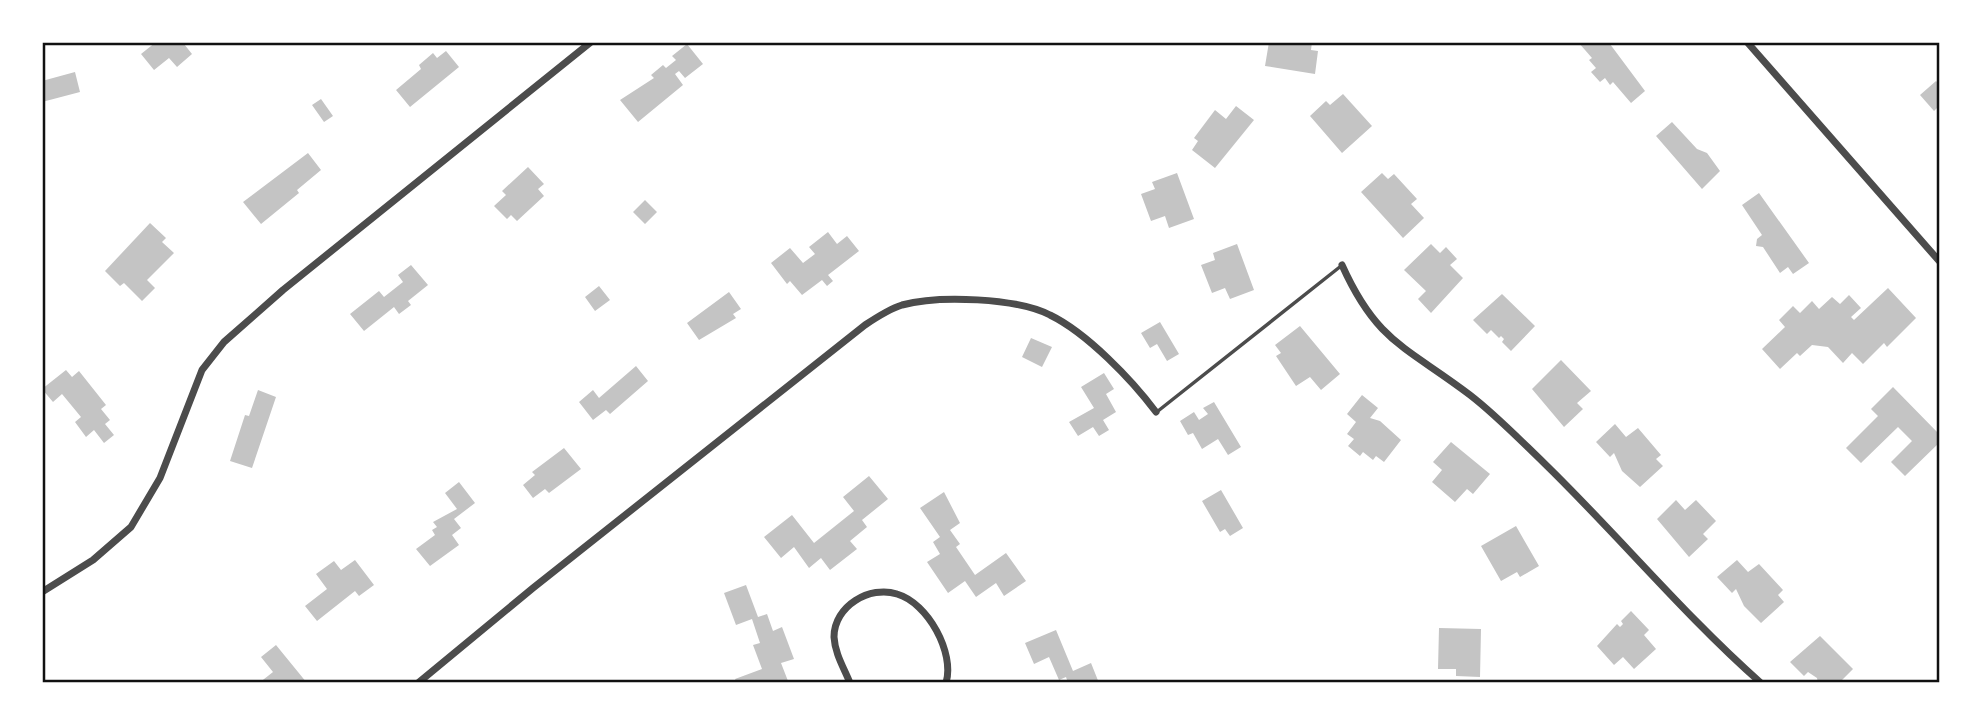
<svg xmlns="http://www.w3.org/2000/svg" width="1982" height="725" font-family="'DM Sans',sans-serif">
  <rect width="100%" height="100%" fill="#fff"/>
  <path fill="#c4c4c4" d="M156 42H186L184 44 192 54 177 67 169 58 154 70 141 54Z
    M1269 42H1312L1311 50 1318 51 1315 74 1265 66Z
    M1578 42 1610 44 1645 91 1631 103 1613 82 1610 85 1605 78 1600 82 1591 72 1596 68 1589 60 1592 58Z
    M687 44 703 64 685 78 679 71 675 74 683 85 638 122 620 100 654 78 651 75 663 65 666 68 676 60 672 56Z
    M446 51 459 67 410 107 396 90 421 69 419 65 433 53 437 58Z
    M75 72 80 92 42 102V81Z
    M1936 81 1940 85V105L1934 111 1920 95Z
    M1343 94 1372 126 1342 153 1310 116 1326 101 1330 105Z
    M321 99 333 116 324 122 312 105Z
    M1236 106 1254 120 1215 168 1192 150 1198 141 1194 138 1215 110 1226 119Z
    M1672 122 1697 149 1707 153 1720 171 1702 189 1656 136Z
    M308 153 321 170 297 190 299 193 261 224 243 202Z
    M528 167 544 184 538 189 544 196 517 221 511 215 507 219 494 206 506 195 502 191Z
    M1177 173 1194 219 1169 228 1165 216 1151 221 1141 194 1155 189 1152 182Z
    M1382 173 1388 179 1394 174 1417 199 1411 204 1424 218 1403 238 1361 192Z
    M1759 193 1809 263 1793 274 1788 267 1780 273 1763 247 1756 246 1757 239 1762 235 1742 205Z
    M645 200 657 212 645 224 633 212Z
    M150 223 166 238 162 242 174 253 147 280 155 288 142 301 124 283 120 286 105 271Z
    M828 232 837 244 847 236 859 251 828 275 833 281 827 286 822 280 802 295 790 281 787 284 771 263 790 248 803 263 815 254 809 247Z
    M1237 244 1254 290 1230 299 1225 288 1212 293 1201 265 1215 260 1213 253Z
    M1431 244 1440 253 1446 247 1457 259 1450 265 1463 278 1431 313 1418 299 1426 291 1404 270Z
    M411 265 428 285 408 301 411 305 399 314 394 307 364 331 350 314 379 291 384 297 403 282 398 275Z
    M599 286 610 300 595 311 585 297Z
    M1888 288 1916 318 1887 347 1884 343 1863 364 1852 353 1843 363 1828 347 1812 345 1800 356 1797 353 1780 369 1762 349 1785 327 1779 320 1793 306 1800 313 1812 301 1819 309 1832 297 1840 304 1849 295 1861 308 1851 317 1854 320Z
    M729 292 741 309 733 314 736 318 699 340 687 323Z
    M1502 294 1535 326 1511 351 1502 342 1504 339 1501 336 1499 338 1491 330 1487 334 1473 320Z
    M1160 322 1179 354 1167 361 1157 344 1150 348 1141 333Z
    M1300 326 1340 374 1321 390 1310 377 1296 386 1276 356 1281 353 1275 345Z
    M1031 338 1052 347 1042 367 1022 357Z
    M1561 360 1591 391 1577 403 1583 409 1564 427 1532 389Z
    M636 366 648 381 610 414 606 410 593 420 579 402 593 390 599 398Z
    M66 370 72 377 79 371 106 405 101 409 110 420 105 424 114 435 104 443 94 430 86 437 75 422 81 417 62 394 53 402 42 389Z
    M1104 373 1114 389 1106 394 1116 412 1103 420 1109 430 1099 436 1093 427 1078 436 1069 422 1094 408 1081 387Z
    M1893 387 1940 435V442L1905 476 1891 462 1912 441 1898 427 1861 463 1846 448 1878 416 1871 409Z
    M258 390 276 397 252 468 230 461 245 415 249 416Z
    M1362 395 1378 408 1370 418 1380 421 1401 440 1384 462 1376 456 1373 460 1363 452 1360 456 1348 446 1354 439 1347 434 1356 422 1347 414Z
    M1214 402 1241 447 1228 455 1218 439 1202 449 1193 433 1188 435 1180 421 1194 412 1199 420 1208 414 1203 408Z
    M1615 424 1626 437 1638 428 1661 455 1656 459 1663 466 1640 487 1622 471 1614 453 1610 457 1596 442Z
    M1451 442 1490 474 1473 494 1467 489 1455 502 1432 482 1442 470 1433 462Z
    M564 448 581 469 549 493 545 489 533 498 523 485 535 475 532 472Z
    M869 476 888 499 862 520 867 527 850 541 857 549 830 570 821 558 809 568 794 547 781 558 764 537 792 515 814 543 854 511 843 497Z
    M459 482 475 503 454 519 461 528 452 535 459 545 430 566 416 549 435 535 432 530 437 527 433 522 457 509 445 493Z
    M1221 490 1243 528 1230 536 1225 529 1220 532 1202 501Z
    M944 492 960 523 950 530 960 544 956 547 975 575 1006 553 1026 581 1004 596 996 583 976 597 965 581 948 593 927 562 940 554 933 542 940 537 920 508Z
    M1676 500 1685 510 1696 500 1716 521 1703 534 1708 539 1689 557 1657 519Z
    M1516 526 1539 566 1520 577 1517 572 1501 581 1481 546Z
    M355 560 374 585 359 596 355 591 317 621 305 606 327 589 316 574 334 561 341 570Z
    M1737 560 1748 572 1759 564 1783 590 1778 595 1784 602 1761 623 1744 606 1736 589 1732 593 1717 577Z
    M746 585 758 617 767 614 773 631 782 627 794 659 781 663 788 681 737 683 735 679 762 669 753 645 760 643 752 619 736 625 724 593Z
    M1631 611 1649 630 1644 635 1656 649 1634 669 1623 657 1614 665 1597 646 1617 624 1620 627 1623 624 1621 621Z
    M1439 628 1481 629 1480 677 1456 676V669H1438Z
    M1056 630 1073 671 1091 663 1099 683H1068L1066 677 1059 680 1049 657 1034 664 1025 643Z
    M1820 636 1853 669 1839 683H1818L1817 678 1808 672 1804 676 1790 662Z
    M276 645 307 683H259L273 672 261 657Z"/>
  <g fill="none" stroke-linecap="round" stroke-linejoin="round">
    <path stroke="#4c4c4c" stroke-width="3.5" d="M1158 411 1341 266"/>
    <path stroke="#4c4c4c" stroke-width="7" d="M1747 42 1940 262
      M1342 265C1377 343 1407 347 1470 395 1496 415 1520 440 1544 463 1618 535 1684 615 1761 683
      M42 592 93 560 131 527 160 478 202 370 224 342 283 290 591 42
      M418 683 533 588 865 325C877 317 889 309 902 305 939 295 1017 298 1050 315 1087 333 1132 380 1156 412
      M850 683C844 668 835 654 834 637 834 606 870 585 897 594 928 603 955 653 946 683"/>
  </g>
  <rect width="1982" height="725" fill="none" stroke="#ffffff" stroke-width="88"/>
  <rect x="44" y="44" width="1894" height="637" fill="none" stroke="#111" stroke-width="2.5"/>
</svg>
